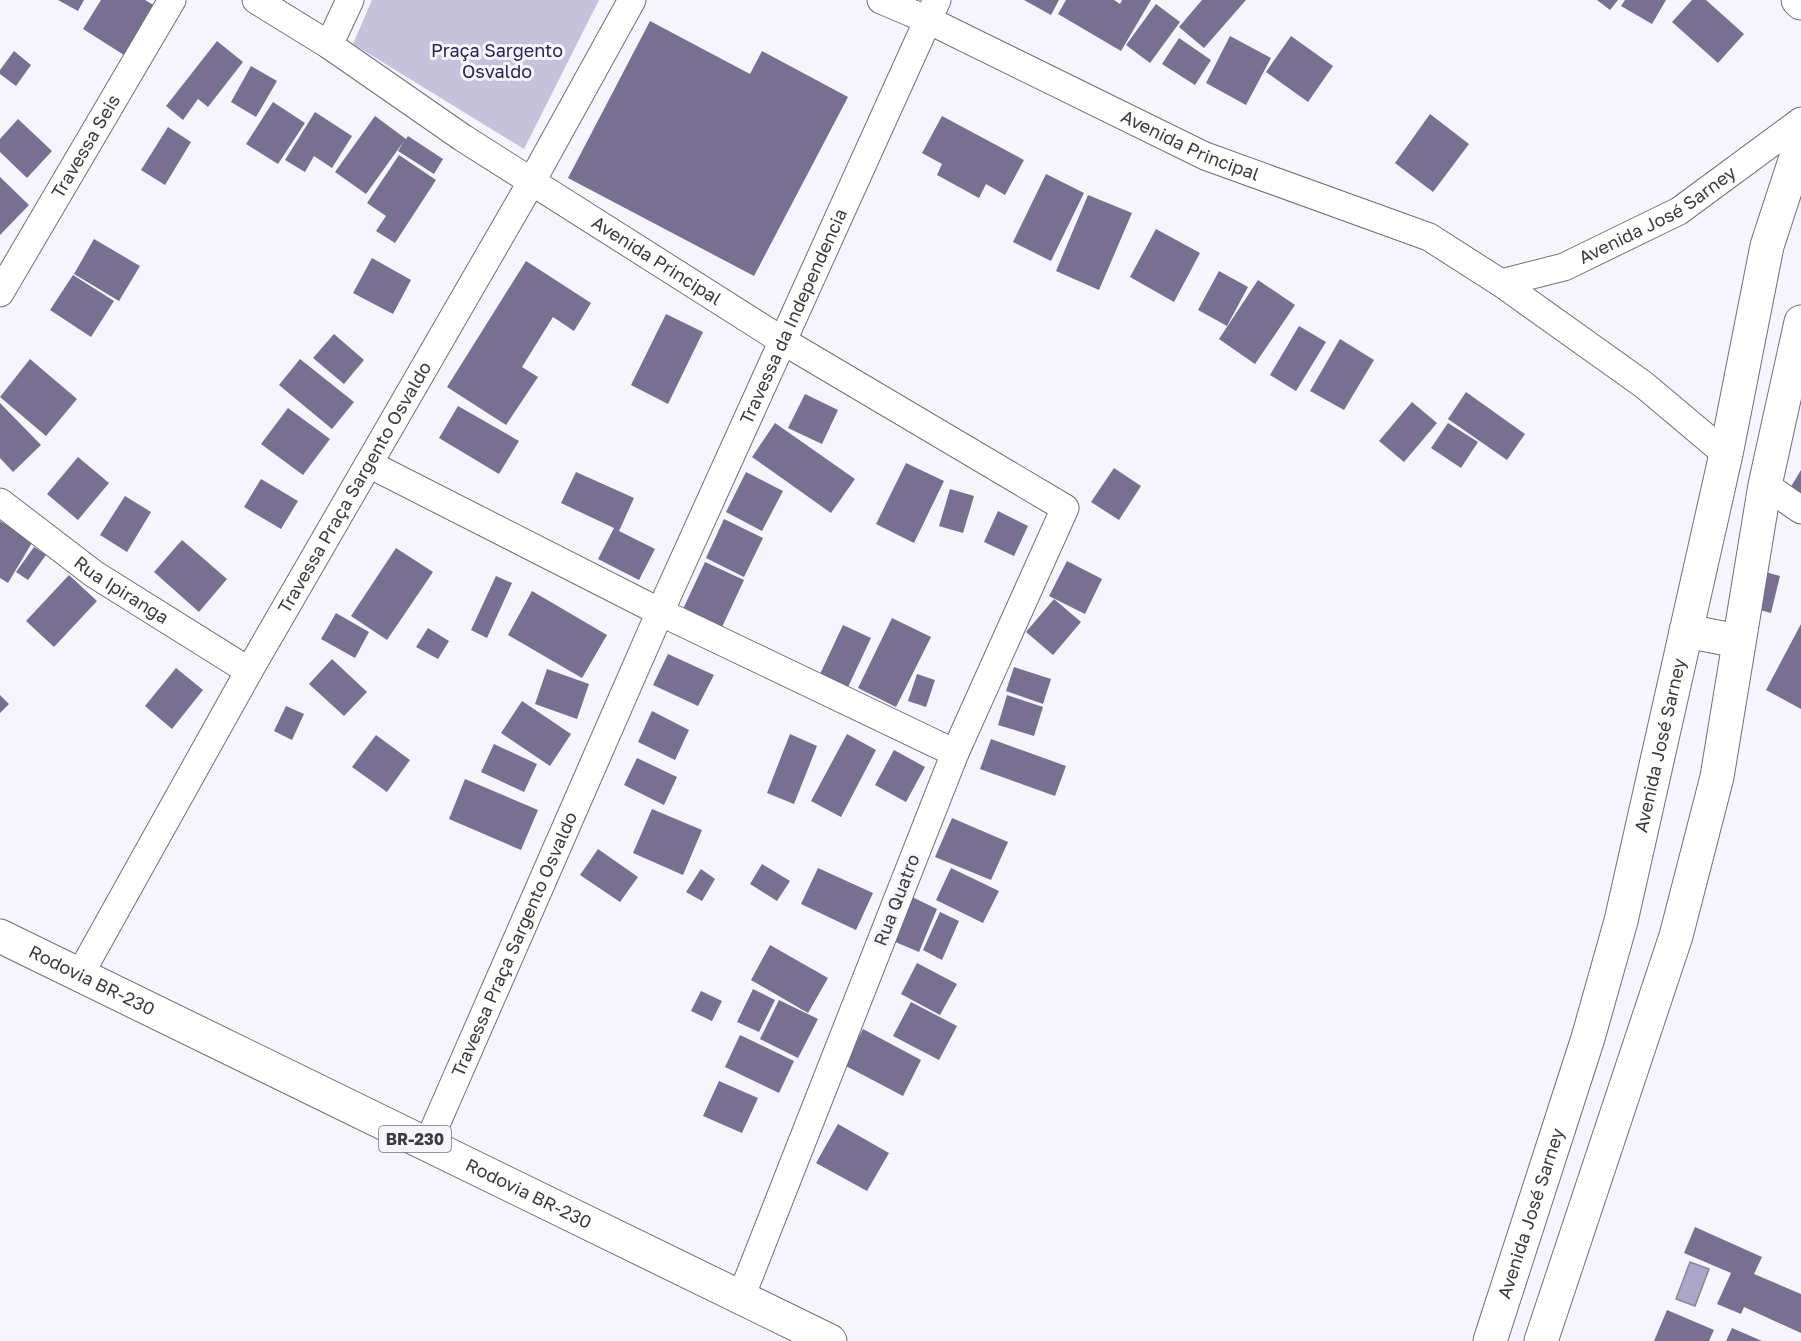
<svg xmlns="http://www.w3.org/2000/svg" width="1801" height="1341" font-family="'Golos Text',sans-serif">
  <rect width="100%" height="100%" fill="#f6f5fd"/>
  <path fill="#c6c2dc" d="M372 0H599L524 149 353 44Z"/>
  <path fill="#aca6c9" stroke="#8a869f" stroke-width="1.5" d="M1690 1262 1709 1269 1695 1306 1676 1299Z"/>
  <path fill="#777091" d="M58 0H84L78 11Z
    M101 0H145L155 6 124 55 83 29Z
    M1024 0H1059L1051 15Z
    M1066 0H1114L1120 4 1122 0H1151L1121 51 1058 14Z
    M1202 0H1246L1204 48 1179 27Z
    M1597 0H1618L1610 10Z
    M1625 0H1666L1652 24 1621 6Z
    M1692 0H1706L1744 34 1718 63 1672 22Z
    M1156 4 1180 22 1150 63 1126 45Z
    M650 21 750 74 762 51 848 97 754 276 568 178Z
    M1230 36 1271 58 1246 105 1206 83Z
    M1291 36 1333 66 1308 102 1266 72Z
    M1179 38 1211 60 1195 85 1162 64Z
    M217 41 243 62 208 107 198 99 183 120 166 106Z
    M14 51 31 65 16 86 0 74V70Z
    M251 66 277 81 256 117 231 102Z
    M273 102 305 123 278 164 246 144Z
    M315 112 352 136 332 168 314 156 305 172 285 160Z
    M1430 114 1469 144 1433 192 1395 163Z
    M375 116 406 139 408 136 443 159 434 174 398 151 404 141 366 194 335 172Z
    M942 116 1024 160 1005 195 986 184 979 198 937 175 942 164 922 153Z
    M18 119 52 151 27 178 0 152V139Z
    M168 127 191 142 165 185 141 170Z
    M399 155 436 180 395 243 376 231 386 216 367 203Z
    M1046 174 1084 193 1051 261 1013 242Z
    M0 177 29 205 0 235Z
    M1088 195 1132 213 1099 290 1056 271Z
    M1156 229 1200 253 1174 302 1130 277Z
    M94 239 140 266 119 301 74 274Z
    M372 258 411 280 393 314 353 293Z
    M526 261 591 303 574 331 553 317 522 367 538 377 506 425 447 387Z
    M1219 271 1248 287 1227 326 1198 310Z
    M73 275 114 301 91 337 50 310Z
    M1258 280 1295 305 1255 364 1219 339Z
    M666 314 703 332 668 404 631 385Z
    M1299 326 1326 342 1296 391 1270 375Z
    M334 334 364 360 344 384 313 358Z
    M1340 339 1374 360 1344 410 1310 391Z
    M30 359 77 399 46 436 0 397Z
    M300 359 354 402 332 429 279 385Z
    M1466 392 1525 434 1507 460 1448 419Z
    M805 394 838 410 822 444 788 428Z
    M1412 402 1437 423 1404 462 1379 441Z
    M0 403 41 445 13 472 0 458Z
    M458 406 519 441 499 474 439 438Z
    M288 408 330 439 303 475 261 444Z
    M775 423 855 479 831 513 752 457Z
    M1448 423 1478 442 1461 468 1431 448Z
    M78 457 109 483 78 520 47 494Z
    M906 463 944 481 914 543 876 524Z
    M1114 468 1141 486 1119 520 1091 502Z
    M1801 470V501L1787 493Z
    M576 472 634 498 619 531 655 549 639 580 598 559 614 528 561 503Z
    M746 472 783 491 762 531 726 512Z
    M261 479 298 501 281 529 244 507Z
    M950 489 974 496 963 533 939 526Z
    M125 496 151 512 127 552 100 535Z
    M998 511 1028 526 1014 556 984 542Z
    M724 519 763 538 744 577 706 558Z
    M0 521 33 541 8 583 0 578Z
    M182 540 227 579 199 612 154 572Z
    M34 547 46 555 28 580 16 572Z
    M396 548 433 572 387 640 351 616Z
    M1067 561 1102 579 1085 614 1049 596Z
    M705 562 744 580 722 627 683 609Z
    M1762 571 1780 576 1771 613 1753 608Z
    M69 575 97 601 54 647 26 621Z
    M496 576 512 583 487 638 471 630Z
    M532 591 607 635 582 678 508 635Z
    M1054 599 1081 622 1053 655 1026 632Z
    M336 613 369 632 355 658 321 639Z
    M892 618 931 637 896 707 858 688Z
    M1801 624V709L1766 690Z
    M843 625 871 638 848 687 820 674Z
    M428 628 449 641 438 659 416 647Z
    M668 654 714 675 698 706 653 685Z
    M332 659 367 692 344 716 309 684Z
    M1014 667 1051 679 1043 704 1006 691Z
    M176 668 203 690 172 729 145 706Z
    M547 669 589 684 577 719 535 704Z
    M917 674 935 680 926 707 908 701Z
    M0 695 9 704 0 713Z
    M1007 695 1043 707 1034 736 998 725Z
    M522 701 571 734 550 766 501 733Z
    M286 706 304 714 292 740 274 731Z
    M652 711 689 730 675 760 638 742Z
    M790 734 817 746 794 804 767 793Z
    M847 734 876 750 841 817 811 801Z
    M376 735 410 760 387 792 352 767Z
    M991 739 1066 766 1055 796 980 769Z
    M494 744 537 764 524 792 481 772Z
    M894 750 925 767 906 802 875 785Z
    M637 758 677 777 664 805 624 785Z
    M465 779 538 810 521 850 449 819Z
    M652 809 702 830 683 875 633 853Z
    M952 818 1008 842 991 880 935 857Z
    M598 849 638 877 620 902 580 875Z
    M762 864 790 881 777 901 750 884Z
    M818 868 873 893 856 930 801 904Z
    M951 868 999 891 983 923 936 900Z
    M701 869 715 879 702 901 686 892Z
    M912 897 937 909 919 952 893 941Z
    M940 912 959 921 942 960 923 950Z
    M770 945 828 978 808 1013 751 980Z
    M917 963 957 984 940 1015 901 994Z
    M753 989 775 1000 759 1032 737 1022Z
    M701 991 722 1001 712 1021 691 1011Z
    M779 1000 818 1019 798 1058 760 1039Z
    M911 1002 957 1026 939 1060 893 1036Z
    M863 1029 921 1060 903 1096 844 1065Z
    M740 1035 794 1061 779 1093 725 1067Z
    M719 1081 758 1098 742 1133 703 1116Z
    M838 1124 889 1153 867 1191 816 1163Z
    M1695 1227 1762 1257 1754 1274 1801 1294V1333L1744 1307 1741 1314 1717 1304 1731 1273 1684 1253Z
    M1667 1310 1714 1330 1709 1341H1654Z
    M1732 1328 1762 1341H1726Z"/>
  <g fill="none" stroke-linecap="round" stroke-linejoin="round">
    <g stroke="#716f77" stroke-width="29">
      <g id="street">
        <path id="s1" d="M256 0 329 45 463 138 783 341 1065 508 955 753 741 1297"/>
        <path id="s2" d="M881 0 928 20 1205 156 1429 237 1501 283 1644 385 1726 454"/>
        <path d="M329 45 350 0"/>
        <path id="s3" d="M1501 283 1564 267 1679 211 1801 121"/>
        <path id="s4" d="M0 293 172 0"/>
        <path d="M369 464 660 612 955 753"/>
        <path d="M1765 485 1801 510"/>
        <path id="s5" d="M0 502 94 574 249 671"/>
        <path id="s6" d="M79 976 249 671 532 181 632 0"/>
        <path id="s7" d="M427 1145 660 612 937 0"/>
      </g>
    </g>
    <g stroke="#716f77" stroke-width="35">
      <g id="secondary">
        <path d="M1798 0 1801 3"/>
        <path d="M1686 631 1738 641"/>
        <path id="s8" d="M1490 1341 1588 1038 1621 921 1726 454 1767 246 1801 142"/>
        <path d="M1541 1341 1676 936 1717 777 1765 485 1801 322"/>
      </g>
    </g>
    <g stroke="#716f77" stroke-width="35">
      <g id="primary">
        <path id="s9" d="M0 936 830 1341"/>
      </g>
    </g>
    <use href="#street" stroke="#fff" stroke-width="27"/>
    <use href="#secondary" stroke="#fff" stroke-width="33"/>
    <use href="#primary" stroke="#fff" stroke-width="33"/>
  </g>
  <g text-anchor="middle" stroke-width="6" stroke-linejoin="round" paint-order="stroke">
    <rect fill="#f6f5fd" stroke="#747377" stroke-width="1.5" x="379" y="1126" width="72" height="26" rx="4.5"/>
    <g font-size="16" font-weight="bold" fill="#3c3b3e">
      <text x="415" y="1145">BR-230</text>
    </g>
    <g font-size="18" fill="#2e214e" stroke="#f6f5fd">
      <text x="497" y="57">Praça Sargento<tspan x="497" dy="21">Osvaldo</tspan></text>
    </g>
    <g font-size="18" fill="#3c3b3e" stroke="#f6f5fd">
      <text dy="6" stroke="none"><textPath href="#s2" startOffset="342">Avenida Principal</textPath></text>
      <text dy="6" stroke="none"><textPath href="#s4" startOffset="170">Travessa Seis</textPath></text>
      <text dy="6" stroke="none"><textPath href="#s3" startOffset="172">Avenida José Sarney</textPath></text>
      <text dy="6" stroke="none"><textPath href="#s1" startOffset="478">Avenida Principal</textPath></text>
      <text dy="6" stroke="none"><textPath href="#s7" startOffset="906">Travessa da Independencia</textPath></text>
      <text dy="6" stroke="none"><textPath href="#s6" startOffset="561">Travessa Praça Sargento Osvaldo</textPath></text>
      <text dy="6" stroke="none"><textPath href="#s5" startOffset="150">Rua Ipiranga</textPath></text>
      <text dy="6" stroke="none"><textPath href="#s8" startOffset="620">Avenida José Sarney</textPath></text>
      <text transform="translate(897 900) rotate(-69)" y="6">Rua Quatro</text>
      <text dy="6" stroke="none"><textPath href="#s7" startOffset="219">Travessa Praça Sargento Osvaldo</textPath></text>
      <text dy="6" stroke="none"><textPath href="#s9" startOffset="102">Rodovia BR-230</textPath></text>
      <text dy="6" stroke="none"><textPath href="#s9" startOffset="588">Rodovia BR-230</textPath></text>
      <text dy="6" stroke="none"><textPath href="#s8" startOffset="134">Avenida José Sarney</textPath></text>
    </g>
  </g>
</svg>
